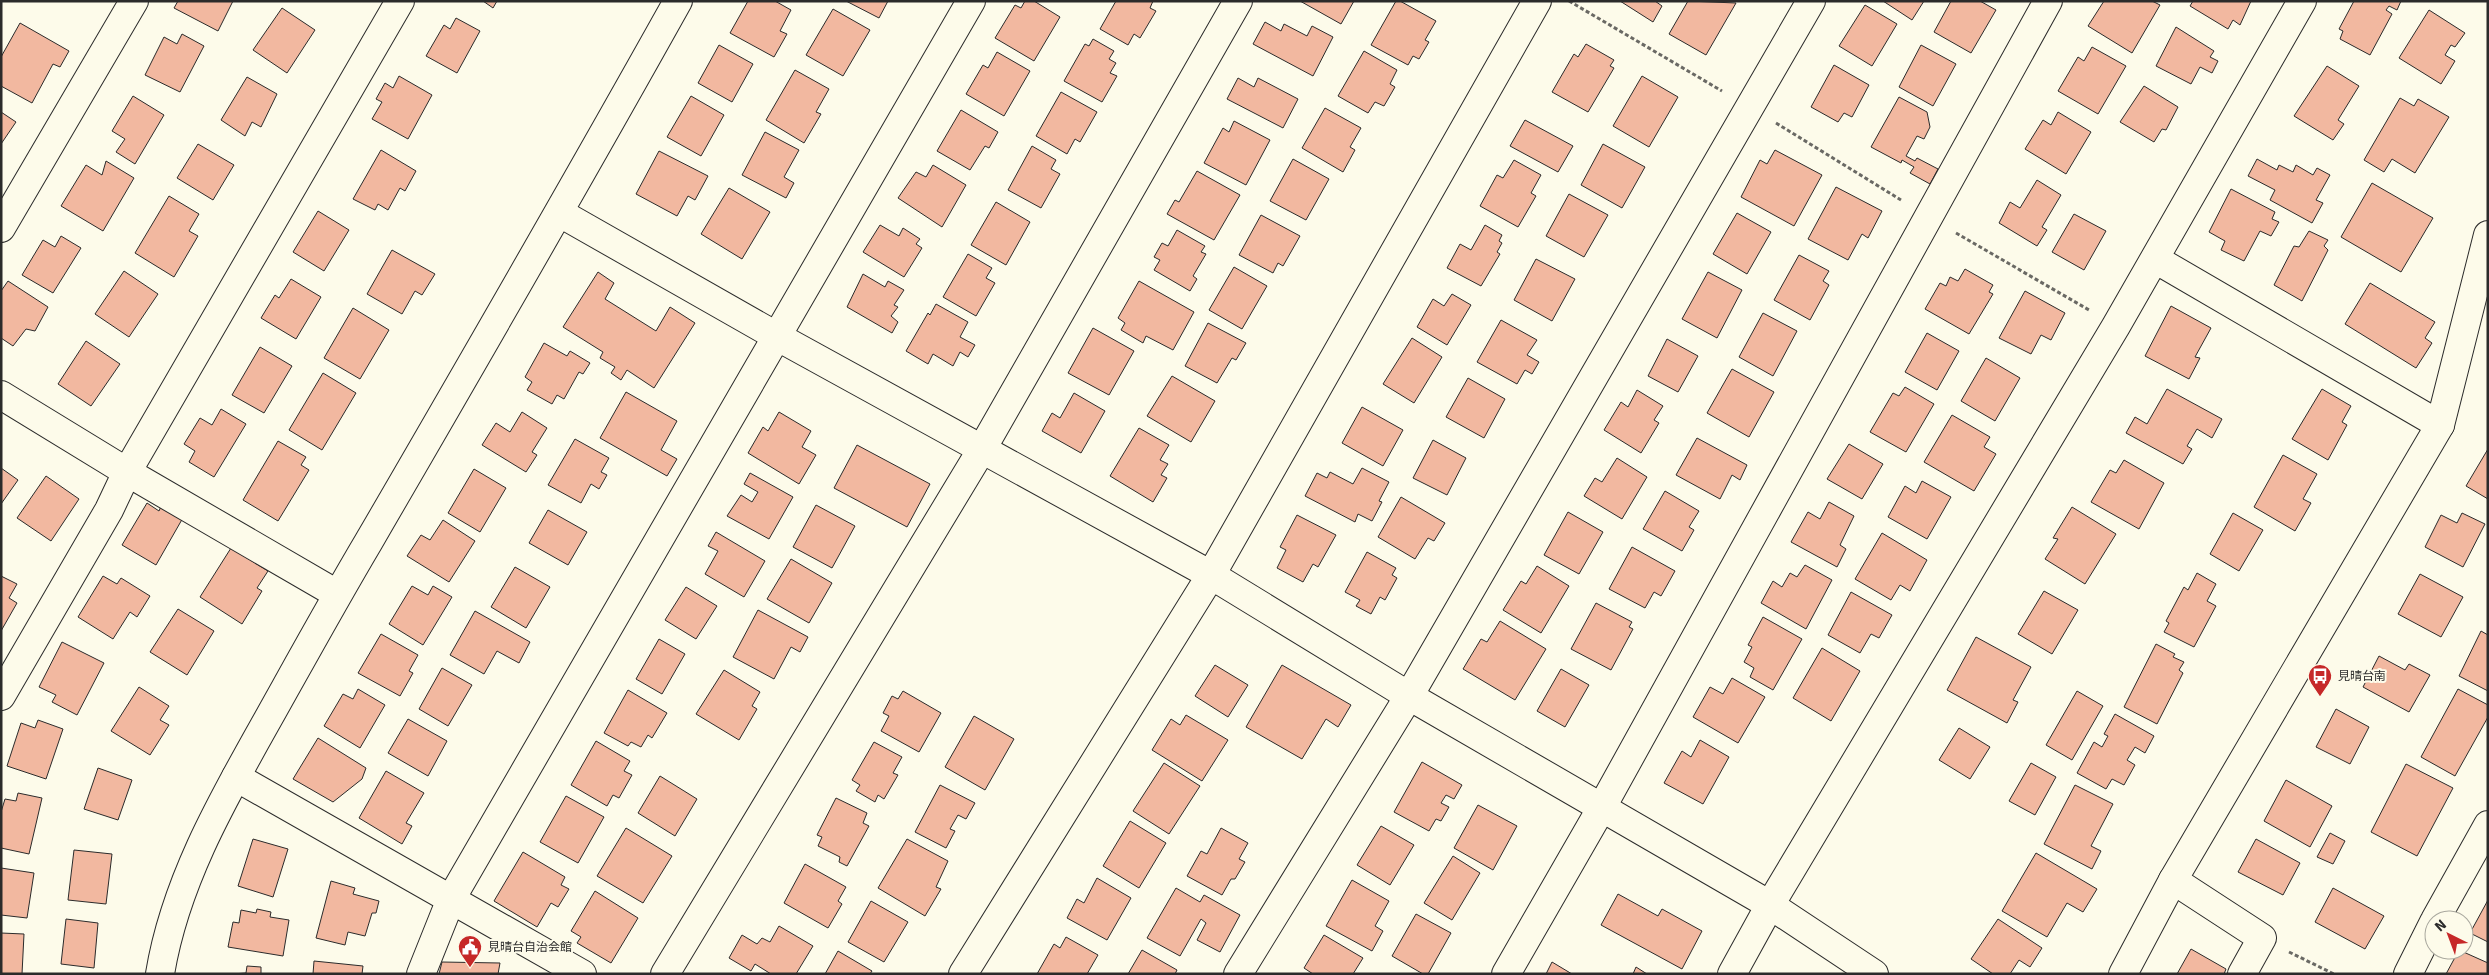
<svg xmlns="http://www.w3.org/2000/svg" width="2489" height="975" font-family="Signika,'Noto Sans JP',sans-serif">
  <rect width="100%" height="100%" fill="#fdfbea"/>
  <path fill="#f2b8a0" stroke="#2b2b2b" d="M178 1H233L218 31 174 8Z
    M483 1H497L493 8Z
    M748 1H775L791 10 780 31 787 34 774 57 730 33Z
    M846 1H888L879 18Z
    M1025 1H1034L1060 17 1034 61 995 38 1015 5 1021 8Z
    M1116 1H1153L1150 8 1156 11 1140 38 1134 34 1128 45 1100 29Z
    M1300 1H1354L1341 24Z
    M1396 1H1400L1436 21 1425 40 1429 42 1419 59 1413 56 1408 65 1371 45Z
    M1620 1H1655L1662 6 1653 22Z
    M1688 1 1736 3 1706 55 1669 34Z
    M1883 1H1924L1912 20Z
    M1951 1H1980L1996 10 1971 53 1934 32Z
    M2104 1H2152L2160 5 2132 53 2088 26Z
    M2193 1H2251L2240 25 2233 20 2228 29 2190 6Z
    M2354 1H2401L2397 10 2389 6 2386 10 2392 14 2370 55 2340 39 2343 31 2339 29Z
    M1865 5 1897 24 1872 66 1839 46Z
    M282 8 315 30 287 73 253 50Z
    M833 9 870 30 843 76 806 55Z
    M2429 10 2465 33 2455 47 2451 45 2445 55 2455 61 2441 84 2399 58Z
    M456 18 480 31 457 73 426 56 444 25 450 29Z
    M1265 22 1281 31 1284 24 1307 36 1312 26 1333 37 1313 76 1253 44Z
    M20 23 69 51 60 67 53 64 32 103 1 86V57Z
    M2176 27 2214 51 2210 57 2218 61 2212 73 2200 67 2191 84 2156 66Z
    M182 34 204 46 180 92 145 75 164 37 177 44Z
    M1093 39 1114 51 1109 59 1116 63 1110 73 1117 76 1102 102 1064 81 1085 44 1089 46Z
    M1586 44 1614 60 1610 66 1614 68 1588 112 1552 92 1574 54 1578 57Z
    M719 45 753 64 732 102 698 83Z
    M1921 45 1956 64 1933 106 1899 87Z
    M2092 47 2126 66 2098 114 2058 91 2078 57 2084 61Z
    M1364 51 1397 70 1390 84 1395 87 1384 106 1375 102 1368 113 1338 96Z
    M997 52 1030 71 1004 116 966 94 983 65 988 68Z
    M1834 65 1869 85 1852 117 1844 113 1838 122 1811 107Z
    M2327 66 2359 86 2338 120 2344 124 2333 140 2294 116Z
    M795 70 829 89 816 112 821 114 804 143 766 120Z
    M399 76 432 95 408 139 372 119 382 102 376 99 385 83 393 88Z
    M1642 76 1678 97 1649 147 1613 126Z
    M247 77 277 94 261 127 252 122 245 136 221 120Z
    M1238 78 1254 87 1258 78 1298 99 1283 128 1227 99Z
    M2144 86 2178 107 2166 130 2162 129 2154 142 2120 122Z
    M1061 92 1097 112 1080 142 1075 139 1067 154 1036 136Z
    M133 96 164 115 135 164 116 152 125 139 112 131Z
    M691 96 724 115 701 156 667 137Z
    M1899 97 1927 112 1930 127 1924 139 1917 136 1906 156 1915 161 1917 158 1938 169 1930 184 1910 173 1914 167 1902 160 1901 163 1871 147Z
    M2400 98 2414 106 2418 99 2449 117 2415 173 2392 159 2384 172 2364 160Z
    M1325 108 1361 128 1350 147 1355 150 1343 172 1302 148Z
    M961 110 998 132 989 148 985 146 970 170 937 151Z
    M1 112 16 122 1 144Z
    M2058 112 2091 132 2066 174 2025 149 2043 120 2051 125Z
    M1525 120 1573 146 1558 172 1510 146Z
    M1234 121 1270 140 1246 185 1204 163 1223 128 1229 132Z
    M765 132 799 150 784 177 794 183 786 198 742 175Z
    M198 144 234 165 213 200 177 178Z
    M1603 144 1645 167 1622 208 1581 185Z
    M1032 146 1056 160 1051 169 1060 174 1041 208 1008 190Z
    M381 150 416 171 405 191 400 188 388 210 378 204 375 210 353 199Z
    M1775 150 1822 175 1794 226 1741 197 1760 160 1767 164Z
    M659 151 708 176 695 200 688 196 677 216 636 194Z
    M1293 159 1329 179 1306 220 1270 201Z
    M2257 159 2277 170 2279 165 2293 172 2296 165 2313 175 2317 168 2330 175 2316 200 2323 203 2312 223 2270 200 2275 190 2248 176Z
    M1514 160 1541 175 1531 193 1536 196 1518 227 1480 206 1497 175 1503 178Z
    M106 161 134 178 103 231 61 206 86 165 102 175Z
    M933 165 966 185 942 227 898 198 916 172 926 177Z
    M1197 171 1240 195 1214 240 1167 214 1175 200 1179 202Z
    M2037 180 2061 195 2042 227 2047 230 2037 246 1999 223 2010 202 2020 208Z
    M2372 183 2433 218 2401 272 2341 237Z
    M1836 187 1882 211 1868 238 1862 234 1848 260 1808 239Z
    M729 188 770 212 742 259 701 234Z
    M2231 189 2275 212 2272 219 2279 222 2271 236 2260 231 2244 261 2221 250 2225 241 2209 232Z
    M1569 194 1608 215 1584 257 1546 236Z
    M169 196 199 214 189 231 198 236 174 277 135 253Z
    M996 202 1030 222 1006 265 971 245Z
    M318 211 349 230 324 271 293 252Z
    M1737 213 1771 232 1747 274 1713 254Z
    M2074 214 2106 231 2084 270 2052 252Z
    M1261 215 1300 236 1283 266 1278 263 1273 273 1239 255Z
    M880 225 899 236 903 228 920 239 916 244 922 248 904 277 863 252Z
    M1485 225 1502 235 1499 241 1502 243 1497 252 1500 254 1481 286 1447 268 1460 244 1471 250Z
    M1177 230 1205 246 1201 252 1206 254 1193 276 1197 279 1190 291 1154 270 1160 260 1154 257 1162 243 1168 246Z
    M2309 231 2328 240 2324 246 2328 250 2302 301 2274 285 2294 246 2299 247Z
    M61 236 81 248 53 293 22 275 43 240 55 247Z
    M392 250 435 274 422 295 415 291 402 314 367 294Z
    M968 254 992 268 986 278 995 283 976 316 943 297Z
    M1799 255 1829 271 1823 281 1829 285 1810 320 1774 300Z
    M1536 259 1575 279 1552 321 1514 300Z
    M1234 267 1267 286 1242 329 1209 310Z
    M1965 269 1993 285 1989 292 1993 294 1969 334 1925 309 1940 283 1946 286 1950 277 1958 281Z
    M124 271 158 294 129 337 95 314Z
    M598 272 614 283 605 299 656 331 670 307 695 323 654 388 627 370 621 380 611 373 615 367 600 358 603 352 563 327Z
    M1708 272 1742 290 1717 338 1682 319Z
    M863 274 885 287 888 281 904 290 894 305 898 307 891 316 898 322 892 333 847 307Z
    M291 279 321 297 296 339 261 318 275 295 279 298Z
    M8 281 48 307 35 331 26 329 13 346 1 338V291Z
    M1139 281 1194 312 1173 350 1146 336 1143 343 1121 330 1125 323 1118 318Z
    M2370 283 2435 322 2425 338 2432 343 2416 368 2345 324Z
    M2025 291 2065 313 2051 340 2041 335 2031 354 1999 338Z
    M1452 294 1471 305 1447 345 1417 327 1433 299 1444 306Z
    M936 304 968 322 960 337 975 345 968 357 960 352 953 366 933 354 928 364 906 351 928 313 930 315Z
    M2171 306 2211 328 2195 357 2200 358 2189 379 2145 356Z
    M353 308 389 330 360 379 324 358Z
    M1763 313 1797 331 1773 376 1739 357Z
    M1501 320 1537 340 1527 355 1539 362 1532 374 1525 370 1517 384 1477 362Z
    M1208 323 1246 343 1236 360 1232 358 1217 383 1185 366Z
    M1093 328 1134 351 1109 395 1068 373Z
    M1927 333 1959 351 1937 390 1905 372Z
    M1412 338 1442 357 1414 403 1383 384Z
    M1667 339 1698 356 1678 392 1648 376Z
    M86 341 120 364 91 406 58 384Z
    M544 343 567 356 570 351 590 363 583 374 579 372 564 399 557 395 552 404 527 390 532 382 525 377Z
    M260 347 292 366 264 413 232 395Z
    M1986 358 2020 378 1995 421 1961 401Z
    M1732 369 1774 392 1749 437 1707 413Z
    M323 373 356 393 322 450 289 430Z
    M1172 376 1215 401 1191 442 1147 416Z
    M1468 378 1505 399 1484 438 1446 417Z
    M1905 387 1934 404 1906 452 1870 432 1893 393 1899 396Z
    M2167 389 2222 419 2212 438 2197 429 2187 446 2192 449 2183 464 2126 433 2135 417 2147 424Z
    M2322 389 2351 406 2342 422 2347 425 2328 460 2292 439Z
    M1637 390 1663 406 1654 420 1659 423 1641 453 1604 430 1621 402 1628 407Z
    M626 392 677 421 661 450 677 459 667 476 600 438Z
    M1074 393 1105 411 1081 453 1042 431 1052 413 1060 418Z
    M1362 407 1403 430 1383 466 1342 443Z
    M221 409 246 424 214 477 189 462 195 451 184 444 200 418 212 425Z
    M522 412 547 428 532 452 537 455 526 472 482 445 496 423 510 432Z
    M779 412 811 431 802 447 816 455 799 484 748 453 763 427 768 431Z
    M1952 415 1990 437 1984 447 1996 454 1974 491 1924 462Z
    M1139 428 1169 445 1160 460 1168 464 1161 475 1167 478 1153 502 1110 476Z
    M1697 438 1747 465 1740 480 1732 475 1720 499 1676 475Z
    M575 439 609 458 601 472 607 475 599 489 591 484 581 503 548 485Z
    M1433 440 1466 458 1447 495 1413 478Z
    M278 441 306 457 301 465 309 470 278 521 243 500Z
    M1849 444 1883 464 1862 499 1827 479Z
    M857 445 930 484 907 527 834 488Z
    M2488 449V499L2466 486Z
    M2283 455 2317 474 2303 499 2311 503 2295 531 2254 507Z
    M1617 458 1647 477 1622 519 1584 496 1595 478 1602 482Z
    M2124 460 2164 483 2139 529 2091 502 2110 470 2116 473Z
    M1 468 18 480 1 504Z
    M1362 468 1389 482 1379 501 1382 502 1372 521 1358 514 1355 522 1305 496 1317 473 1327 478 1330 472 1353 484Z
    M474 469 506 488 480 532 448 513Z
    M750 473 793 497 769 539 727 516 741 495 752 502 758 492 744 484Z
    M46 476 79 499 51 541 17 518Z
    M1922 481 1951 497 1927 539 1888 517 1905 486 1916 493Z
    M1665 491 1699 511 1689 527 1694 530 1682 551 1643 529Z
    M1401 497 1445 523 1434 541 1428 538 1415 559 1378 537Z
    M1829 502 1854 516 1840 545 1846 549 1837 567 1791 542 1808 512 1820 519Z
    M147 503 159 511 162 504 184 516 156 565 122 545Z
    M816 505 855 526 832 568 793 547Z
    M2072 507 2116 534 2085 584 2045 559 2058 539 2053 538Z
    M548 510 587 532 568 565 529 543Z
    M1568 512 1603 532 1579 574 1544 555Z
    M2233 513 2263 530 2239 571 2210 554Z
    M2462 513 2485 524 2463 567 2425 547 2441 515 2457 523Z
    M1297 515 1336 535 1318 567 1313 564 1303 582 1277 568 1286 550 1280 547Z
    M443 520 475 541 449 582 407 556 421 535 430 540Z
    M716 532 765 561 744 597 705 574 718 551 708 546Z
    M1882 533 1927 560 1910 591 1900 585 1891 600 1855 579Z
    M1632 547 1675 571 1661 596 1654 592 1645 608 1609 589Z
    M231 548 268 571 257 588 262 591 242 624 200 597Z
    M1367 552 1396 568 1392 575 1397 578 1385 600 1380 597 1371 614 1356 606 1360 600 1345 592Z
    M791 559 832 583 809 623 767 599Z
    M1805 565 1832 580 1806 629 1761 603 1773 581 1782 587 1790 573 1797 577Z
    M1537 566 1569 586 1541 633 1503 610 1521 581 1526 584Z
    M515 567 550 587 526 628 491 607Z
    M2197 573 2216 584 2207 601 2216 606 2194 647 2164 632 2169 623 2166 621 2184 587 2188 590Z
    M2420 574 2463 597 2441 637 2398 614Z
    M1 576 17 584 9 598 17 603 1 631Z
    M103 576 117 584 121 578 150 596 137 617 130 612 113 639 78 617Z
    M412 586 428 595 433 586 452 597 423 645 389 624Z
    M686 587 717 606 696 639 665 620Z
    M2044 591 2078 610 2052 654 2018 634Z
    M1851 592 1892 615 1879 638 1871 634 1860 653 1828 635Z
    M1596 603 1632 622 1629 627 1633 629 1611 670 1571 649Z
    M178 609 214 631 187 675 150 652Z
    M758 610 808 637 800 652 791 647 774 679 733 657Z
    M475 611 530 642 519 663 497 651 484 674 450 655Z
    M1763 617 1802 639 1773 690 1750 677 1754 668 1744 662 1752 647 1748 645Z
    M1500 621 1546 649 1515 700 1463 669 1481 639 1487 642Z
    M2481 631 2488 635V691L2459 676Z
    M381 634 418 655 409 671 413 673 400 696 358 673Z
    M1976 637 2031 667 2013 700 2018 702 2007 723 1947 690Z
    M659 639 685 654 662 694 636 679Z
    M62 642 104 663 77 715 52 702 56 695 39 687Z
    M2156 644 2175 654 2173 657 2184 662 2179 670 2183 673 2157 724 2124 707Z
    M1822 648 1860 671 1831 721 1793 698Z
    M2379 656 2405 670 2409 664 2430 675 2409 712 2363 687Z
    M1215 665 1248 685 1228 717 1195 696Z
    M1282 665 1351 705 1338 727 1326 719 1302 759 1246 727Z
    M442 668 472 685 448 726 419 709Z
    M1561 669 1589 685 1565 727 1537 711Z
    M724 670 760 692 752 706 757 709 739 740 696 714Z
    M1732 678 1765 697 1738 743 1693 717 1710 687 1723 694Z
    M139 687 169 706 160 720 169 725 150 755 111 731Z
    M358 689 385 705 360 748 324 726 343 694 353 699Z
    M2458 689 2488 705V717L2455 776 2421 757Z
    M628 690 667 713 652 738 648 735 641 747 631 742 628 746 604 733Z
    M903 691 941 713 919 752 881 731 889 716 883 713 892 696 898 699Z
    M2077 691 2103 706 2072 760 2046 745Z
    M2336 709 2369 727 2350 764 2316 747Z
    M2115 714 2154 736 2145 753 2135 747 2127 760 2135 765 2124 785 2112 779 2106 789 2077 773 2094 742 2102 747 2108 736 2104 734Z
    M1186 715 1228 740 1202 781 1152 750 1171 719 1180 725Z
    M974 716 1014 739 985 790 945 767Z
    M408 719 447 741 428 776 388 753Z
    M38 720 63 729 46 779 7 766 21 723 35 728Z
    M1959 728 1990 747 1970 779 1939 760Z
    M318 738 366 768 362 779 333 802 293 779Z
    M1700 740 1729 757 1703 804 1664 783 1682 751 1691 757Z
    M596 741 630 761 624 771 632 775 619 798 613 795 607 806 571 785Z
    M874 742 902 757 893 773 898 775 884 799 878 795 875 802 856 791 860 785 852 780Z
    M1422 762 1462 785 1454 799 1446 795 1441 803 1449 807 1441 821 1436 819 1429 831 1394 812Z
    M1164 763 1200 786 1169 834 1133 811Z
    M2031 763 2056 777 2035 815 2009 801Z
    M2406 764 2453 788 2417 856 2371 832Z
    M98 768 132 780 118 820 84 809Z
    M386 771 424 793 406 823 412 826 402 844 359 818Z
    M660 776 697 799 675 836 638 813Z
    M2286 780 2332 806 2310 847 2264 821Z
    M940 785 975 803 966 819 958 815 950 829 955 831 946 848 915 832Z
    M2075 785 2113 804 2091 846 2101 851 2092 869 2044 844Z
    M18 793 42 798 29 854 1 848V812L5 799 16 801Z
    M566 796 604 817 578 863 540 842Z
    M836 798 867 813 863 823 869 826 847 866 839 862 840 857 818 846 822 837 817 835Z
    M1478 805 1517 826 1493 870 1454 848Z
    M1130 821 1166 843 1139 888 1103 866Z
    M1381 826 1414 845 1390 885 1357 865Z
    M626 828 672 856 643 903 597 876Z
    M1221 828 1248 843 1239 859 1245 862 1235 879H1231L1222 895 1187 876 1201 851 1207 854Z
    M2330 833 2345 841 2333 864 2317 857Z
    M253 839 288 849 273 897 238 886Z
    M907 839 948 861 936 887 941 889 925 916 878 888Z
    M2256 839 2300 863 2283 895 2238 872Z
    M74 850 112 854 106 904 68 900Z
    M523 852 565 877 561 885 569 889 558 907 551 903 537 927 494 901Z
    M2036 853 2097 889 2083 912 2067 903 2047 937 2002 911Z
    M1453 856 1480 873 1452 920 1424 903Z
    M805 864 846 887 838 901 842 904 828 928 784 903Z
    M1 868 34 873 27 918 1 915Z
    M1097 878 1131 898 1107 940 1067 918 1077 899 1084 903Z
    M1352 880 1389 901 1375 926 1383 931 1372 951 1326 926Z
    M331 881 355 888 353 894 379 901 376 913H372L365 936 348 932 345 945 316 938Z
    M1176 888 1200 902 1204 895 1240 915 1220 952 1197 940 1206 923 1201 919 1180 956 1147 938Z
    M2333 888 2384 916 2365 949 2315 922Z
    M595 891 638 918 611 963 577 943 581 937 571 931Z
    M1618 894 1658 916 1662 909 1702 931 1682 969 1601 925Z
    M2488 900V942L2470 933Z
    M871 901 908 922 884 962 848 942Z
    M257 909 271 912 270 917 289 920 283 956 228 947 233 922 239 923 241 910 256 913Z
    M1416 914 1451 933 1428 974H1423L1392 956Z
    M66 919 98 923 94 968 61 964Z
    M1998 919 2042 948 2030 967 2019 960 2010 974H1993L1971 959Z
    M779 926 813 946 796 974H771L755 964 751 971 729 958 742 935 757 944 762 938 770 942Z
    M1 933 24 934 22 974H1Z
    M1324 935 1363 958 1353 974H1313L1304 968Z
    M1066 937 1098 955 1087 974H1037L1054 944 1060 948Z
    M2191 949 2226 969 2224 974H2177Z
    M1142 950 1177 970 1175 974H1128Z
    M2459 950 2488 963V974H2446Z
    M838 951 872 971 870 974H825Z
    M314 961 363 966 362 974H313Z
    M442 962 500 963 498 974H439Z
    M1552 962 1572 974H1546Z
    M247 966 261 967V974H232L246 973Z
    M1636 967 1647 974H1633Z"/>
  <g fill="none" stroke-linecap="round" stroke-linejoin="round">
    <g stroke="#2b2b2b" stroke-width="30">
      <path id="minor" d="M1 228 134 1
        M2155 259 2440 425
        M1 395 127 472 337 594
        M1 696 109 510 127 472 400 1
        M236 777 582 974
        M2173 880 2262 938 2242 974
        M2435 920 2488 825
        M421 974 451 899 971 1
        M665 974 982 449 1238 1
        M1238 974 1409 696 1811 1
        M1506 974 1602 807 2048 1
        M1732 974 1770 905 2116 326 2302 1
        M2408 974 2434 922"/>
    </g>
    <g stroke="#2b2b2b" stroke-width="30">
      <path id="tertiary" d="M560 213 778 337 1211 575 1409 696 1770 905 1874 974
        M160 974C175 882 223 799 268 719 301 660 334 600 369 541 473 362 577 182 678 1
        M963 974 1211 575 1537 1
        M2123 974 2173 880 2440 425 2488 235"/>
    </g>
    <path stroke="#6a6964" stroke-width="3" stroke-dasharray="4 2.5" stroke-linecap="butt" d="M1569 1 1722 91
      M1776 123 1901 200
      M1956 233 2089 310
      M2289 952 2334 974"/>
    <use href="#minor" stroke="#fdfbea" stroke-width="28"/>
    <use href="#tertiary" stroke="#fdfbea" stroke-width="28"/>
  </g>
  <defs>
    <g id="bus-pin" transform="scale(1.25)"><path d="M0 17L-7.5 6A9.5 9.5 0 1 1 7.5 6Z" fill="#c62828" stroke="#fdfbea"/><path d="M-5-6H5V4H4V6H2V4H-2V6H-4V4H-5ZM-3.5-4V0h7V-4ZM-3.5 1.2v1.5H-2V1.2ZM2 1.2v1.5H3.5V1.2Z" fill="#fff"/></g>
    <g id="civic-pin" transform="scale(1.25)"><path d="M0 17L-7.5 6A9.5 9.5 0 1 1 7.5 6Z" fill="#c62828" stroke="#fdfbea"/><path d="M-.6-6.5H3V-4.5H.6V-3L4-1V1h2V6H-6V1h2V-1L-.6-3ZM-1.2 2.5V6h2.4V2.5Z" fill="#fff"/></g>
  </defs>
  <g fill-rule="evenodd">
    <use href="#bus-pin" x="2320" y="676"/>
    <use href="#civic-pin" x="470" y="947"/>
  </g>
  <g text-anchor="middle" stroke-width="4" stroke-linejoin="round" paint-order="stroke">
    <g font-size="12" fill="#2b2b2b" stroke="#fdfbea" text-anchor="start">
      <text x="2338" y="680">見晴台南</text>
      <text x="488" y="951">見晴台自治会館</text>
    </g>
  </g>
  <rect width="2489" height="975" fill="none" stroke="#2b2b2b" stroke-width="5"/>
  <g transform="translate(2449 935) rotate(318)"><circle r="24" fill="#fdfbea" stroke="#a9a89e"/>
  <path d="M0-4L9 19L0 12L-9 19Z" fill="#c62828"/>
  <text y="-8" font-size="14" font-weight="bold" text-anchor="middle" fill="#2b2b2b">N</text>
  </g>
</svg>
